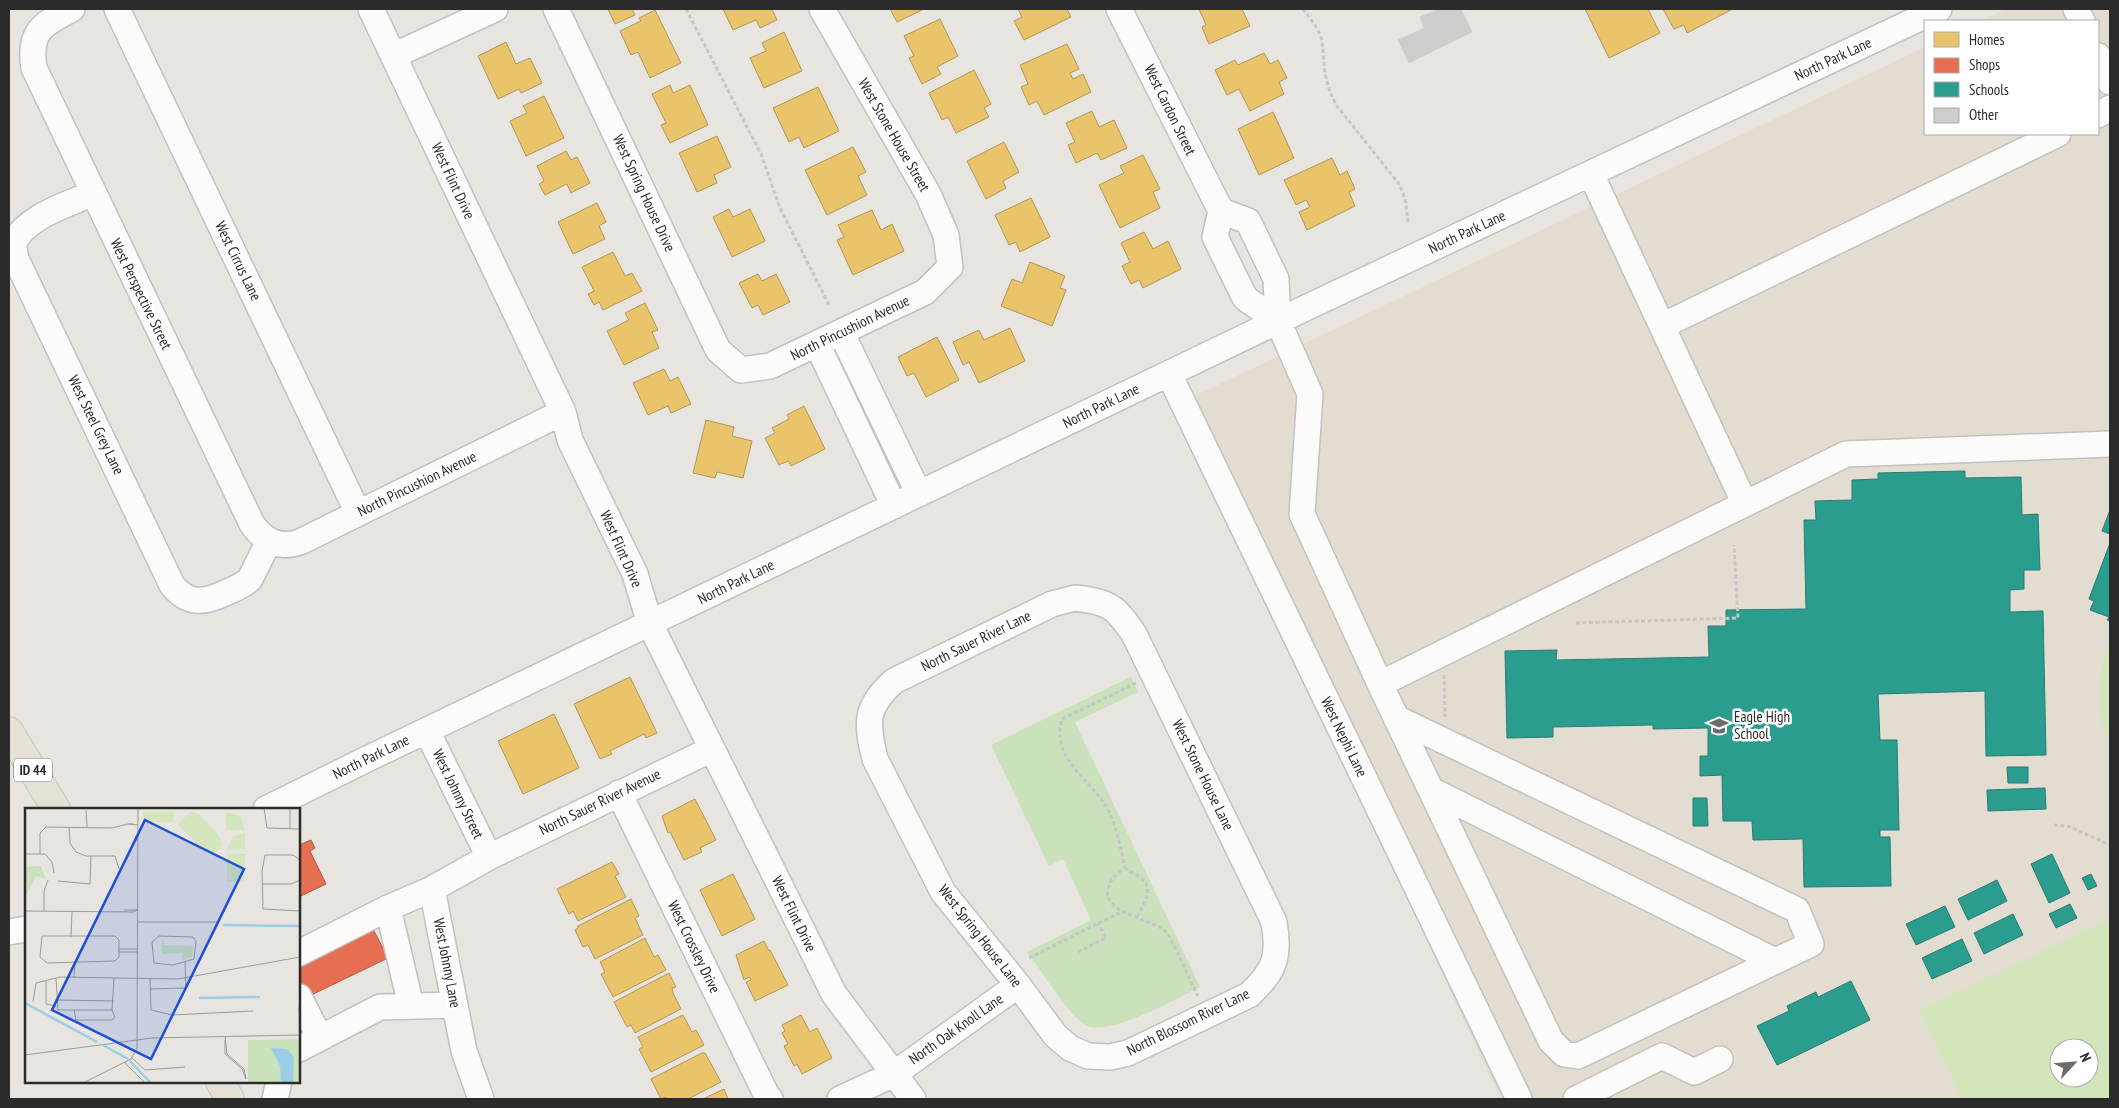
<svg xmlns="http://www.w3.org/2000/svg" width="2119" height="1108" font-family="'PT Sans Narrow',sans-serif">
  <rect width="100%" height="100%" fill="#e8e5e1"/>
  <path fill="#e2ddd0" fill-rule="evenodd" d="M2006 9H2110V1099H1500L1180 403 1925 47V134H2098V21H1980ZM2059 1048H2089V1078H2059Z"/>
  <path fill="#cae1bc" d="M1131 677 1138 692 1075 722 1200 987C1178 998 1107 1038 1085 1025 1069 1015 1040 969 1027 952L1091 920 1063 859 1049 866 991 745Z"/>
  <path fill="#d3e5ba" fill-rule="evenodd" d="M2110 640V742C2092 710 2098 672 2110 640Z
    M2110 918V1099H1962L1919 1011ZM2059 1048H2089V1078H2059Z"/>
  <path fill="#e9c46a" stroke="#b09657" d="M608 9H632L635 15 615 24Z
    M723 9H772L777 20 760 28 756 20 733 30Z
    M890 9H924L897 22Z
    M1018 9H1067L1071 17 1024 40 1014 21 1022 17Z
    M1199 9H1242L1250 26 1209 44 1202 27 1206 25Z
    M1585 9H1648L1660 33 1609 58Z
    M1663 9H1731V10L1687 33 1684 25 1674 29Z
    M655 10 681 63 650 78 638 52 631 55 620 31 641 21 639 18Z
    M940 19 958 56 937 67 941 74 922 84 909 58 914 56 904 36Z
    M784 32 802 71 764 88 750 58 766 51 762 43Z
    M506 42 516 64 530 58 542 83 521 93 519 89 498 99 478 56Z
    M1067 44 1079 69 1070 73 1073 79 1083 74 1091 92 1044 115 1037 101 1029 105 1021 87 1028 84 1020 65Z
    M1264 53 1270 64 1278 60 1287 78 1279 82 1284 94 1250 111 1239 89 1227 95 1215 70 1235 60 1238 65Z
    M974 70 991 104 984 108 989 117 956 133 948 117 942 120 929 93Z
    M670 85 673 93 690 85 708 125 670 143 661 125 666 123 652 94Z
    M818 87 839 131 804 148 799 137 789 142 773 108Z
    M544 96 564 138 526 156 510 121 527 113 523 106Z
    M1092 111 1099 127 1114 120 1127 148 1101 160 1097 153 1076 163 1068 145 1075 142 1066 123Z
    M1273 112 1294 158 1259 175 1238 129Z
    M717 136 731 167 714 175 717 183 697 192 679 153Z
    M1004 142 1019 172 1003 181 1006 188 986 199 967 161Z
    M853 147 866 172 858 176 867 195 827 215 805 170Z
    M566 151 571 160 577 157 590 183 571 193 567 184 545 195 539 184 544 181 537 166Z
    M1143 155 1160 189 1153 192 1160 208 1120 228 1099 185 1124 173 1120 166Z
    M1332 158 1340 175 1347 171 1355 189 1349 192 1355 206 1307 230 1299 212 1310 207 1306 200 1296 205 1284 180Z
    M1031 198 1050 237 1020 252 1016 242 1009 245 995 215Z
    M597 203 606 222 599 226 605 239 573 254 558 222Z
    M729 209 733 217 750 209 765 241 732 257 713 217Z
    M872 210 881 230 892 224 904 251 853 275 837 240 844 237 838 225Z
    M1144 232 1153 249 1168 241 1181 269 1143 288 1139 280 1131 284 1122 266 1130 262 1121 243Z
    M613 252 625 276 632 273 642 291 603 310 599 302 594 305 588 294 594 291 582 267Z
    M1030 262 1065 276 1060 288 1066 290 1052 326 1001 306 1012 279 1022 283Z
    M758 274 762 281 776 274 790 302 763 315 758 305 752 308 739 283Z
    M645 303 658 330 652 332 659 348 624 365 607 331 629 320 625 313Z
    M1010 328 1025 361 979 383 969 362 963 365 953 342 979 330 984 340Z
    M937 337 959 380 926 397 914 373 907 376 898 357Z
    M664 369 670 381 678 377 691 404 671 413 668 406 648 415 633 383Z
    M804 406 825 449 791 466 788 461 779 465 765 438 775 433 772 428 789 419 787 415Z
    M706 420 734 427 732 436 752 441 743 478 717 472 715 478 693 473Z
    M630 677 657 733 646 738 644 734 610 751 612 754 600 759 574 704Z
    M554 714 579 768 523 794 498 741Z
    M695 799 716 840 700 848 702 852 684 860 670 832 668 833 662 816Z
    M612 862 619 874 615 876 626 897 578 921 573 911 569 914 557 889Z
    M733 874 755 919 722 936 700 890Z
    M631 899 639 916 635 918 643 935 595 959 588 945 583 947 575 930 578 928V926Z
    M645 938 654 957 658 955 666 970 613 997 601 974 605 972 600 962Z
    M764 941 769 951 770 950 788 985 755 1001 746 982 751 980 749 977 744 980 736 955Z
    M669 973 676 987 672 988 673 993 681 1009 635 1033 631 1025 627 1027 614 1002Z
    M683 1015 692 1032 696 1030 704 1045 651 1072 639 1049 643 1047 638 1037Z
    M801 1015 810 1032 817 1028 832 1058 802 1074 797 1064 794 1066 784 1046 788 1044 782 1033 785 1031 782 1025Z
    M702 1053H705L721 1082 688 1099H667L666 1097 661 1099 651 1079Z
    M724 1089 728 1099H703Z"/>
  <path fill="#e76f51" stroke="#af5b46" d="M311 840 315 848 310 851 326 884 299 897V845Z
    M373 929 388 958 307 997 299 979V965Z"/>
  <path fill="#2a9d8f" stroke="#2a7b71" d="M1965 471V478L2021 477 2022 515 2038 514 2040 570H2024V589L2010 590V612L2043 611 2046 755 1986 756 1985 691 1878 694 1880 740H1897L1899 830H1880V837H1890L1891 886 1804 887 1803 839 1753 840 1752 821H1723L1722 775 1700 776V756H1708V728L1653 729V725L1553 727V737L1507 738 1505 651 1557 650 1556 660 1709 657 1708 626H1726V610L1806 609 1804 520H1816L1815 501 1852 500V480L1878 479V473Z
    M2110 510V534L2102 531Z
    M2110 543V621L2107 620 2109 617 2090 610 2094 601 2089 599Z
    M2007 767H2028V783H2008Z
    M2045 788 2046 809 1988 811 1987 790Z
    M1693 798H1707L1708 826H1693Z
    M2052 854 2070 893 2049 903 2031 864Z
    M2091 874 2097 886 2088 890 2082 878Z
    M1997 880 2007 901 1968 920 1958 899Z
    M2070 904 2077 918 2056 928 2049 914Z
    M1945 906 1955 927 1916 945 1906 924Z
    M2013 914 2023 935 1984 954 1974 933Z
    M1962 939 1972 961 1932 979 1922 958Z
    M1851 981 1870 1020 1777 1065 1757 1026 1789 1011 1787 1006 1816 992 1818 997Z"/>
  <path fill="#cfcdca" stroke="#d3d1cd" d="M1438 9H1461L1472 32 1409 63 1398 40 1424 28 1420 17Z"/>
  <g fill="none" stroke-linecap="round" stroke-linejoin="round">
    <g stroke="#c2c1c1" stroke-width="28">
      <path id="minor" d="M72 9C43 24 28 31 34 68L252 524C264 541 279 549 300 542L563 412
        M117 9 358 513
        M371 9 563 412 570 440 635 574 650 624 834 994 913 1099
        M556 9 718 350 741 370 770 366 925 292 950 267 946 235 928 194 822 9
        M1119 9 1221 211 1215 237 1245 298 1278 321 1276 279 1248 221 1221 211
        M2076 9 2082 21
        M393 56 495 9
        M2098 56 2110 82
        M2098 115 2110 108
        M1591 174 1745 504
        M93 193C65 206 29 215 13 243L16 259 172 585C188 605 204 603 225 593 234 589 243 586 250 579L269 541
        M1278 321 1310 394 1302 514 1380 684 1846 454 2110 444
        M1662 326 2058 134
        M841 332 919 494
        M817 344 894 506
        M1169 374 1519 1099
        M1075 598C1109 602 1115 606 1134 634L1274 922C1280 957 1275 971 1249 995L1128 1053 1110 1057 1088 1056 1070 1048 1055 1035 1018 985 943 892 875 759C866 722 865 707 894 681L1052 604Z
        M1380 684C1437 803 1494 922 1551 1041L1564 1054 1578 1056 1811 944 1797 910 1396 718
        M427 731 489 857
        M1431 790 1775 961
        M619 793 767 1096 770 1099
        M266 809 363 761 1278 321 1939 9
        M9 932 26 929
        M299 953 388 908
        M299 997 320 1038
        M411 1006 388 908 432 889
        M299 1049 380 1007 455 1005
        M275 1099 279 1082
        M481 1099 464 1051 432 889 489 857 712 749
        M840 1099 894 1074 1018 985
        M1576 1099 1662 1056 1694 1072 1720 1059"/>
    </g>
    <g stroke="#c5c3c2" stroke-width="30">
      <path id="major" d="M9 731 56 809
        M220 1082 230 1099"/>
    </g>
    <path stroke="#c6c6c6" stroke-width="3" stroke-dasharray="4 2.5" stroke-linecap="butt" d="M686 9 761 154 780 208 829 305
      M1303 9 1317 28 1322 40 1325 74 1330 92 1337 106 1399 184 1405 198 1408 222
      M1576 623 1738 618 1734 545
      M1444 675 1445 717
      M1136 683 1062 719C1050 758 1090 779 1107 808 1117 826 1120 847 1125 867 1121 871 1114 876 1111 881 1093 913 1150 917 1165 931 1173 939 1191 984 1198 996
      M2054 825 2068 826 2110 845
      M1125 867C1130 873 1136 874 1141 878 1155 889 1143 905 1137 917
      M1078 952 1106 938 1098 923
      M1029 958 1121 912"/>
    <use href="#minor" stroke="#fcfbfa" stroke-width="25"/>
    <use href="#major" stroke="#e5e2d5" stroke-width="28"/>
  </g>
  <defs>
    <g id="school-bare" transform="scale(1.5)"><path d="M0-5L7-2L0 1L-7-2ZM-4 1L0 2.5L4 1V4Q0 6-4 4Z" fill="#6d6c6b" stroke="#fff" stroke-width="2.5" paint-order="stroke"/></g>
  </defs>
  <g fill-rule="evenodd">
    <use href="#school-bare" x="1719" y="726"/>
  </g>
  <g text-anchor="middle" stroke-width="5" stroke-linejoin="round" paint-order="stroke">
    <rect fill="#fff" stroke="#6b6b6b" stroke-width="1" x="14" y="758.5" width="38" height="23" rx="4"/>
    <g font-size="14" font-weight="bold" fill="#2b2b2b">
      <text x="33" y="775">ID 44</text>
    </g>
    <g font-size="15" fill="#2b2b2b" stroke="#fff">
      <text transform="translate(1833 59) rotate(-25)" y="5">North Park Lane</text>
      <text transform="translate(1170 110) rotate(64)" y="5">West Cardon Street</text>
      <text transform="translate(894 135) rotate(60)" y="5">West Stone House Street</text>
      <text transform="translate(453 181) rotate(65)" y="5">West Flint Drive</text>
      <text transform="translate(644 193) rotate(65)" y="5">West Spring House Drive</text>
      <text transform="translate(1467 232) rotate(-25)" y="5">North Park Lane</text>
      <text transform="translate(238 261) rotate(64)" y="5">West Cirrus Lane</text>
      <text transform="translate(141 294) rotate(64)" y="5">West Perspective Street</text>
      <text transform="translate(850 328) rotate(-26)" y="5">North Pincushion Avenue</text>
      <text transform="translate(1101 406) rotate(-26)" y="5">North Park Lane</text>
      <text transform="translate(96 425) rotate(64)" y="5">West Steel Grey Lane</text>
      <text transform="translate(417 484) rotate(-26)" y="5">North Pincushion Avenue</text>
      <text transform="translate(621 549) rotate(66)" y="5">West Flint Drive</text>
      <text transform="translate(736 582) rotate(-26)" y="5">North Park Lane</text>
      <text transform="translate(976 641) rotate(-26)" y="5">North Sauer River Lane</text>
      <text transform="translate(1344 737) rotate(64)" y="5">West Nephi Lane</text>
      <text transform="translate(371 757) rotate(-26)" y="5">North Park Lane</text>
      <text transform="translate(1203 775) rotate(64)" y="5">West Stone House Lane</text>
      <text transform="translate(458 794) rotate(64)" y="5">West Johnny Street</text>
      <text transform="translate(600 802) rotate(-26)" y="5">North Sauer River Avenue</text>
      <text transform="translate(794 914) rotate(64)" y="5">West Flint Drive</text>
      <text transform="translate(980 936) rotate(52)" y="5">West Spring House Lane</text>
      <text transform="translate(694 947) rotate(64)" y="5">West Crossley Drive</text>
      <text transform="translate(447 963) rotate(79)" y="5">West Johnny Lane</text>
      <text transform="translate(1188 1022) rotate(-26)" y="5">North Blossom River Lane</text>
      <text transform="translate(956 1029) rotate(-35)" y="5">North Oak Knoll Lane</text>
    </g>
    <g font-size="15" fill="#2b2b2b" stroke="#fff" text-anchor="start">
      <text x="1734" y="722">Eagle High<tspan x="1734" dy="17">School</tspan></text>
    </g>
  </g>
  <g transform="translate(25 808)">
    <rect width="275" height="275" fill="#e8e5e1"/>
    <path d="M16 58 21 71 11 68 0 90V59ZM137 130 139 137 168 138 167 149 157 152V145L137 146ZM275 231V275H223V232Z" fill="#cae1bc"/>
    <path d="M118 4H149L148 14H118ZM165 4 173 5 195 29 197 37 192 44H179L153 16ZM201 4 215 8 220 22H201ZM220 24V41L202 42 207 29ZM202 46H220L219 74H202Z" fill="#d3e5ba"/>
    <path d="M246 240 262 241 269 249 268 275H256L255 258Z" fill="#9acee4"/>
    <path fill="none" stroke="#9acee4" stroke-width="2.5" d="M198 117 275 118M174 190 235 189M0 195 72 234M78 237 103 251M105 253 126 275"/>
    <path fill="none" stroke="#9c9b98" stroke-width="1" d="M239 0 242 20 275 21M61 2 62 19M109 16H103L113 17M44 19 45 35 51 44 61 48H90L94 61M265 21V0M0 46H20L27 54 29 65M15 46V25L21 19 87 20 103 16M275 52 268 47H240L237 63 238 101 275 103M33 73 65 76 66 48M237 76H266L275 72M0 103 108 104 112 102H99M19 103V83L23 72M112 114H192M17 128H90L94 132V149L90 153 22 155 15 149ZM134 128 168 129 171 134 169 151 148 157 129 155 127 134ZM46 129 47 104M94 141H112M94 144H112M49 169 50 153M31 170 33 202H87M125 171 126 202 147 207 228 203M21 172V196L31 198M125 181 161 180 160 154M31 192 89 193M8 194 11 175 35 169 153 171 275 149M274 199 275 225M49 202 51 212H87L90 209 87 202M87 202 89 170M200 228 202 246 219 261 221 271 217 261 200 246V232M0 247 127 230 275 227M107 250 120 262 160 259M99 254 120 275M58 275 106 251 112 240 113 0"/>
    <path fill="#1d4ed8" fill-opacity="0.15" stroke="#1d4ed8" stroke-width="2.5" d="M120 12 219 61 126 251 27 202Z"/>
    <rect width="275" height="275" fill="none" stroke="#2b2b2b" stroke-width="2.5"/>
  </g>
  <rect width="2119" height="1108" fill="none" stroke="#2b2b2b" stroke-width="20"/>
  <rect x="1924" y="20" width="175" height="115" fill="#ffffff" stroke="#aaaaaa"/>
  <rect x="1934" y="32" width="25" height="15" fill="#e9c46a" stroke="#aaaaaa"/>
  <text x="1969" y="45" font-size="15" fill="#2b2b2b">Homes</text>
  <rect x="1934" y="58" width="25" height="15" fill="#e76f51" stroke="#aaaaaa"/>
  <text x="1969" y="70" font-size="15" fill="#2b2b2b">Shops</text>
  <rect x="1934" y="82" width="25" height="15" fill="#2a9d8f" stroke="#aaaaaa"/>
  <text x="1969" y="95" font-size="15" fill="#2b2b2b">Schools</text>
  <rect x="1934" y="108" width="25" height="15" fill="#cfcdca" stroke="#aaaaaa"/>
  <text x="1969" y="120" font-size="15" fill="#2b2b2b">Other</text>
  <g transform="translate(2074 1063) rotate(64)"><circle r="24" fill="#ffffff" stroke="#aaaaaa"/>
  <path d="M0-4L9 19L0 12L-9 19Z" fill="#6d6c6b"/>
  <text y="-8" font-size="14" font-weight="bold" text-anchor="middle" fill="#2b2b2b">N</text>
  </g>
</svg>
